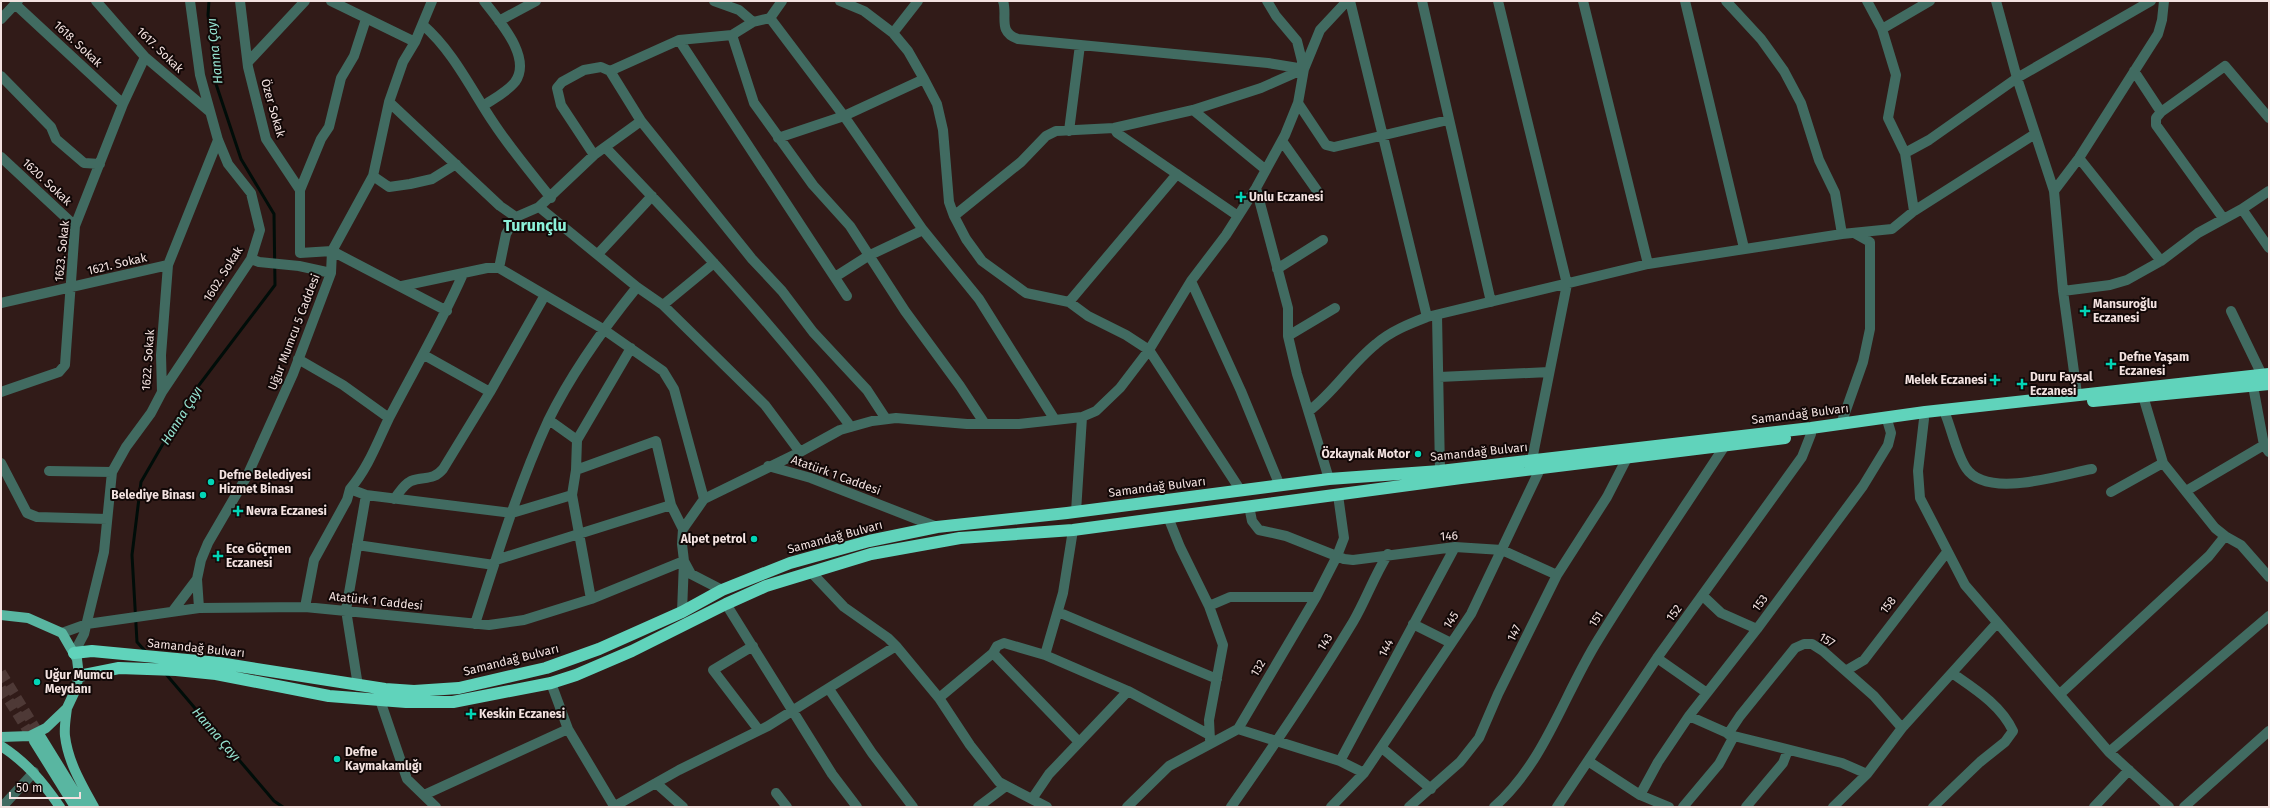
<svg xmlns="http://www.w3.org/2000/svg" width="2270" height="808" font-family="'Fira Sans',sans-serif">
  <rect width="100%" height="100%" fill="#311b18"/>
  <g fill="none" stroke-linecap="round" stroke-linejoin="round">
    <path stroke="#000d09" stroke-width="3" d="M147 653 137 642 132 555 141 482 190 397 275 285 274 214 241 159 216 84 208 15 209 1
      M165 673 274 801 283 807"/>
    <path stroke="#4e3936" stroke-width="10" stroke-dasharray="10 5" stroke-linecap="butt" d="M1 672 41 737
      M1 688 34 741"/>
    <path stroke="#416b61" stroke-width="10" d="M96 1 145 57 210 112
      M240 1 248 67 266 139 300 190V253L332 251 447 311
      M331 1 415 42
      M714 1 739 10 753 22
      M840 1 864 11 893 33 908 51 924 79 937 104 943 130 949 202 954 216 966 239 982 261 1026 293 1069 302 1088 316 1126 335 1149 350 1241 491
      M1003 1C1008 16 997 32 1018 39L1268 63 1304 69
      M1267 1 1276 16 1297 41 1304 69
      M1350 1 1427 317
      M1422 1 1491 302
      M1498 1 1567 284 1532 460
      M1583 1 1648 264
      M1685 1 1744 248
      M1726 1 1761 39 1784 71 1801 103 1819 160 1835 193 1842 234
      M1867 1 1882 29 1896 75 1888 118 1905 153 1914 211
      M1996 1 2017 78 2054 191
      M15 4 123 104
      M770 18 844 116 923 230 979 299 1055 420
      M1 19 18 1
      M499 21 536 1
      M423 25C453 51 471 89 493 122 510 148 531 173 551 198
      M1882 29 1930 1
      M893 33 918 1
      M732 35 754 103 813 185 850 226 905 311 960 386 985 424
      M679 40 847 296
      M248 62 305 1
      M610 71 679 40 732 35 753 22 770 18 782 1
      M2134 71 2161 112
      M1 76 51 127 56 139 84 163 100 164
      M389 102 500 206 516 217 539 207 594 155 641 121
      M1298 103 1326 145 1334 147 1448 120
      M483 106C493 99 507 92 515 82 533 57 498 20 484 1
      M1193 110 1266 170
      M1114 128 1117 133 1238 216
      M1069 131 1080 45
      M778 138 844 116 924 79
      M1282 141 1318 192
      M605 147C691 237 776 327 851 427
      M1905 153 1929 140 2017 78 2151 1
      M594 155 561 105 557 88 562 82 584 70 601 67 610 71 641 121 752 259 782 291 813 332 867 390 886 419
      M1 157 75 226
      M2079 158 2161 261
      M373 176 389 187 410 184 432 179 456 164
      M1256 188 1288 308V336L1297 374 1329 479
      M300 190 321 139 329 127 341 78 354 56 366 19
      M539 207 637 287 663 305 765 405 800 452
      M2242 209 2269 248
      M954 216 1021 162 1046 136 1056 131 1114 128 1193 110 1261 88 1304 69
      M2223 218 2156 125V118L2161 112 2225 66 2269 118
      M598 254 652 196
      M251 259 259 262 299 266 331 273
      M499 268 603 329 663 371 674 389 704 499
      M1277 269 1323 240
      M835 277 868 256 923 230
      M1191 281 1241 391 1280 486
      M402 286 487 268H499L506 234 516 217
      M2063 291 2110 285 2127 280 2161 261 2198 233 2242 209 2269 191
      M1069 302 1177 174
      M1 303 168 265
      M663 305 714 263
      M2231 311 2262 375
      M1437 315 1440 471
      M1288 336 1335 308
      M424 355 490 392
      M298 359 343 385 389 418
      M1439 377 1549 372
      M2253 386 2264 445 2269 452
      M1 392 59 372 65 365 75 226 123 104 145 57
      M162 392 251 259 260 230 251 193 228 164 218 140 200 75 190 1
      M2077 394 2063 291 2054 191 2079 158 2158 34 2162 20 2164 1
      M2143 396 2163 463 2215 528 2225 536 2241 545 2269 577
      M1309 411C1334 392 1351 364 1376 344 1391 331 1409 324 1427 317L1648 264 1842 234 1892 229 1914 211 2035 134
      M1946 416C1952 431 1957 455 1966 468 1987 500 2063 474 2092 469
      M1924 419 1918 471 1920 498 1965 585 2109 752 2169 807
      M549 420 577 440
      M1841 424 1863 362 1870 329V242L1854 233
      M1 463 27 513 37 517 107 519
      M768 466 811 478 937 527
      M576 470 656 441 671 505 683 529
      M49 471 112 472
      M2186 491 2264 445
      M2111 492 2163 463
      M366 495 512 513 572 495
      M394 499C400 492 403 485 411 481 424 476 433 481 443 469L490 392 545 295
      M1249 506 1252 521 1259 530 1286 536 1344 559 1353 560 1455 547 1502 550 1557 575
      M1076 512 1082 417
      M1168 517 1180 547 1209 606 1223 645 1209 720 1210 740
      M1073 530 1063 593 1045 655 1128 691 1208 734
      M357 545 494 565
      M496 560 671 505
      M811 572 844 607 888 638 896 646 939 698 970 745 999 782 1047 807
      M722 590 691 574 684 561 682 544 683 529 704 499 800 452 840 430 872 421 896 418 967 424H1019L1082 417 1096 411 1120 388 1149 350 1191 281 1226 235 1256 188 1285 135 1298 103 1304 69 1320 30 1347 1
      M1703 596 1721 613 1757 629
      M591 599 572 495 576 470 577 440 631 348
      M726 604 832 774 857 807
      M1209 606 1230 597H1316
      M305 607 314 560 347 500 350 489
      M199 608 197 579 201 560 208 543 247 476 293 374 331 273 332 251 373 176 389 102 403 62 415 42 432 1
      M172 612 197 579
      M1058 612 1217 679
      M475 624C497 556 518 486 548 421 572 372 603 329 637 287
      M1413 624 1451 643
      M62 633 87 624 199 608 305 607 489 625 524 620 591 599 684 561 682 612
      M753 646 713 670 758 729
      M74 653 84 634 104 552 112 472 126 447 151 413 162 392 161 355 168 265 218 140
      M993 653 997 646 1004 643 1045 655
      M1657 658 1707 693
      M1847 670 1864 660 1947 552
      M551 683 568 729 614 806
      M358 686 346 610 366 495 350 489C368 468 377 443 389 418 414 370 441 324 463 274
      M829 689 872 753 913 807
      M2060 694 2209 556 2225 536
      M939 698 993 653 1079 742
      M380 700 407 779 436 807
      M1689 716 1734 736 1842 763 1867 774
      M1238 729 1340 761 1364 773 1331 807
      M1728 734 1740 716 1795 648 1804 644H1812L1823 651 1874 696 1902 728
      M1382 748 1431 789
      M2109 752 2269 616
      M1340 761 1455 547
      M1588 761 1640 795 1669 807
      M1364 773 1471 614 1540 469
      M656 783 683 807
      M776 793 787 807
      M424 795 568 729
      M1640 795 1658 762 1689 716 1757 629 1863 486 1888 445 1891 433 1888 423
      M1032 799 1049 774 1128 691
      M2 807 34 772
      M613 807 679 770 768 726 896 646
      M978 807 1006 786
      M1127 807 1169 766 1238 729 1316 597 1337 556 1344 538 1338 495
      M1231 807C1274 746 1315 685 1353 622 1366 600 1374 576 1388 554
      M1409 807 1460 762 1479 738 1498 694 1557 575 1607 497 1627 458
      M1494 807C1545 762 1563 696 1598 640 1638 575 1682 511 1724 447
      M1557 807 1657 658 1802 457 1811 434
      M1683 807 1719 764 1734 736
      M1746 807 1783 763 1788 750
      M1833 807 1867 774 1902 728 1997 623
      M1933 807 1980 762 2005 742 2013 731C2001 705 1975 689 1952 673
      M2094 807 2129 770
      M2184 807 2269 731"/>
    <path stroke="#59b6a1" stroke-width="10" d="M1 615 28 618 62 633 77 659 79 676 75 691 67 708 46 728 30 736 1 737
      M67 708C66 717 64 727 65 736 68 762 82 785 94 807
      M41 737 84 807
      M34 741 75 807
      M1 746C26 762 43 782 60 807"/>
    <path stroke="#60d3bb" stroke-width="12" d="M2093 401 2269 384
      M74 653 92 651 219 663 385 689 414 691 459 688 546 668 599 649 682 612 722 590 790 563 869 541 937 527 1067 513 1329 479 1440 471 1811 428 1925 412 2269 374
      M79 676 119 668 176 670 216 674 329 696 406 702H453L551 683 576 675 632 651 726 604 766 586 871 554 960 538 1073 530 1461 478 1785 438"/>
  </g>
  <g fill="#02d5b6" stroke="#120807" stroke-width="1.5">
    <path d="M1239 191h4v4h4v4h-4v4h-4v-4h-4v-4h4z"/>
    <path d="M2083 305h4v4h4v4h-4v4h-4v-4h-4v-4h4z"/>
    <path d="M2109 358h4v4h4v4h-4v4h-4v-4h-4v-4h4z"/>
    <path d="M1993 374h4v4h4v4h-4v4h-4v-4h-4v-4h4z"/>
    <path d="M2020 378h4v4h4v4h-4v4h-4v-4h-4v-4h4z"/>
    <circle cx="1418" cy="454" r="4"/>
    <circle cx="211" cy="482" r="4"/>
    <circle cx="203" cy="495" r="4"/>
    <path d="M236 505h4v4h4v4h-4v4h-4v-4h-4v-4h4z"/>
    <circle cx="754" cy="539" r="4"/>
    <path d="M216 550h4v4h4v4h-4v4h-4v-4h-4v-4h4z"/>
    <circle cx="37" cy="682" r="4"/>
    <path d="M469 708h4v4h4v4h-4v4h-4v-4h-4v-4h4z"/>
    <circle cx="337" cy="759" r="4"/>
  </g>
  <g text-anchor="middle" stroke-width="4" stroke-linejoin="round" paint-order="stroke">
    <g font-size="12" fill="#f3e2e0" stroke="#120807">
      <text transform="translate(78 44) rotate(43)" y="4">1618. Sokak</text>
      <text transform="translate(160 50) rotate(44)" y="4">1617. Sokak</text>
      <text transform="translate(273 108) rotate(74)" y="4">Özer Sokak</text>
      <text transform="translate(47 182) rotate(43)" y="4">1620. Sokak</text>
      <text transform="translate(62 251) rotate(-84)" y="4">1623. Sokak</text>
      <text transform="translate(117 264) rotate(-13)" y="4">1621. Sokak</text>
      <text transform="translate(223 274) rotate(-58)" y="4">1602. Sokak</text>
      <text transform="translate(294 332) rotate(-69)" y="4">Uğur Mumcu 5 Caddesi</text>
      <text transform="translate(148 360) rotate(-86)" y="4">1622. Sokak</text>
      <text transform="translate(1800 414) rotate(-7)" y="4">Samandağ Bulvarı</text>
      <text transform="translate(1479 452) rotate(-6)" y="4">Samandağ Bulvarı</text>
      <text transform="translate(836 475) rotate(20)" y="4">Atatürk 1 Caddesi</text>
      <text transform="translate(1157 487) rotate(-7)" y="4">Samandağ Bulvarı</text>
      <text transform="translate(1449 536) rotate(-3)" y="4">146</text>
      <text transform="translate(835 537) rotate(-15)" y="4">Samandağ Bulvarı</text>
      <text transform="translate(376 601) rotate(6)" y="4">Atatürk 1 Caddesi</text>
      <text transform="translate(1760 603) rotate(-53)" y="4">153</text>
      <text transform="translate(1888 605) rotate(-52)" y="4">158</text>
      <text transform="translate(1674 613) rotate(-53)" y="4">152</text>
      <text transform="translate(1596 619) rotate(-57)" y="4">151</text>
      <text transform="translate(1451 620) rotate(-56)" y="4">145</text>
      <text transform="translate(1514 633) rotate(-64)" y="4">147</text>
      <text transform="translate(1827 640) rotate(31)" y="4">157</text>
      <text transform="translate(1325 642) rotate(-58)" y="4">143</text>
      <text transform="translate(196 648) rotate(6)" y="4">Samandağ Bulvarı</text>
      <text transform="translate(1386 648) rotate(-63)" y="4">144</text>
      <text transform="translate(511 660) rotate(-14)" y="4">Samandağ Bulvarı</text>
      <text transform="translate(1258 668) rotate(-59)" y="4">132</text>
    </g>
    <g font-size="12" font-weight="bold" fill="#f3e2e0" stroke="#120807" text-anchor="start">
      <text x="1249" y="201">Unlu Eczanesi</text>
      <text x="2093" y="308">Mansuroğlu<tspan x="2093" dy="14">Eczanesi</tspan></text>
      <text x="2119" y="361">Defne Yaşam<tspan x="2119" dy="14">Eczanesi</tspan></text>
      <text x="2030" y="381">Duru Faysal<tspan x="2030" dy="14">Eczanesi</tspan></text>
      <text x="1987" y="384" text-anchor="end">Melek Eczanesi</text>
      <text x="1410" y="458" text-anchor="end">Özkaynak Motor</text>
      <text x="219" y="479">Defne Belediyesi<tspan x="219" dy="14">Hizmet Binası</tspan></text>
      <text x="195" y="499" text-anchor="end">Belediye Binası</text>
      <text x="246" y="515">Nevra Eczanesi</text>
      <text x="746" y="543" text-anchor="end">Alpet petrol</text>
      <text x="226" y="553">Ece Göçmen<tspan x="226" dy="14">Eczanesi</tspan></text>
      <text x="45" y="679">Uğur Mumcu<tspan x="45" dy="14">Meydanı</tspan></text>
      <text x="479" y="718">Keskin Eczanesi</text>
      <text x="345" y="756">Defne<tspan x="345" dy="14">Kaymakamlığı</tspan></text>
    </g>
    <g font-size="13" font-style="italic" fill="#96e3d1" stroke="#120807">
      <text transform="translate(214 51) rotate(-96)" y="5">Hanna Çayı</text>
      <text transform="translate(181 415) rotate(-58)" y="5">Hanna Çayı</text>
      <text transform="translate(217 734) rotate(49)" y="5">Hanna Çayı</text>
    </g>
    <g font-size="16" font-weight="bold" fill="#8cf0d9" stroke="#120807">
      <text x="535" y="231">Turunçlu</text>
    </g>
  </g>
  <rect width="2270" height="808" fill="none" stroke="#f3e2e0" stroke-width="4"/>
  <path d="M10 792v6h70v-6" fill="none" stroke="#f3e2e0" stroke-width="2"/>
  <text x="16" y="792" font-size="12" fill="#f3e2e0" stroke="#120807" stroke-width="3" paint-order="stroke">50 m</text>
</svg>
